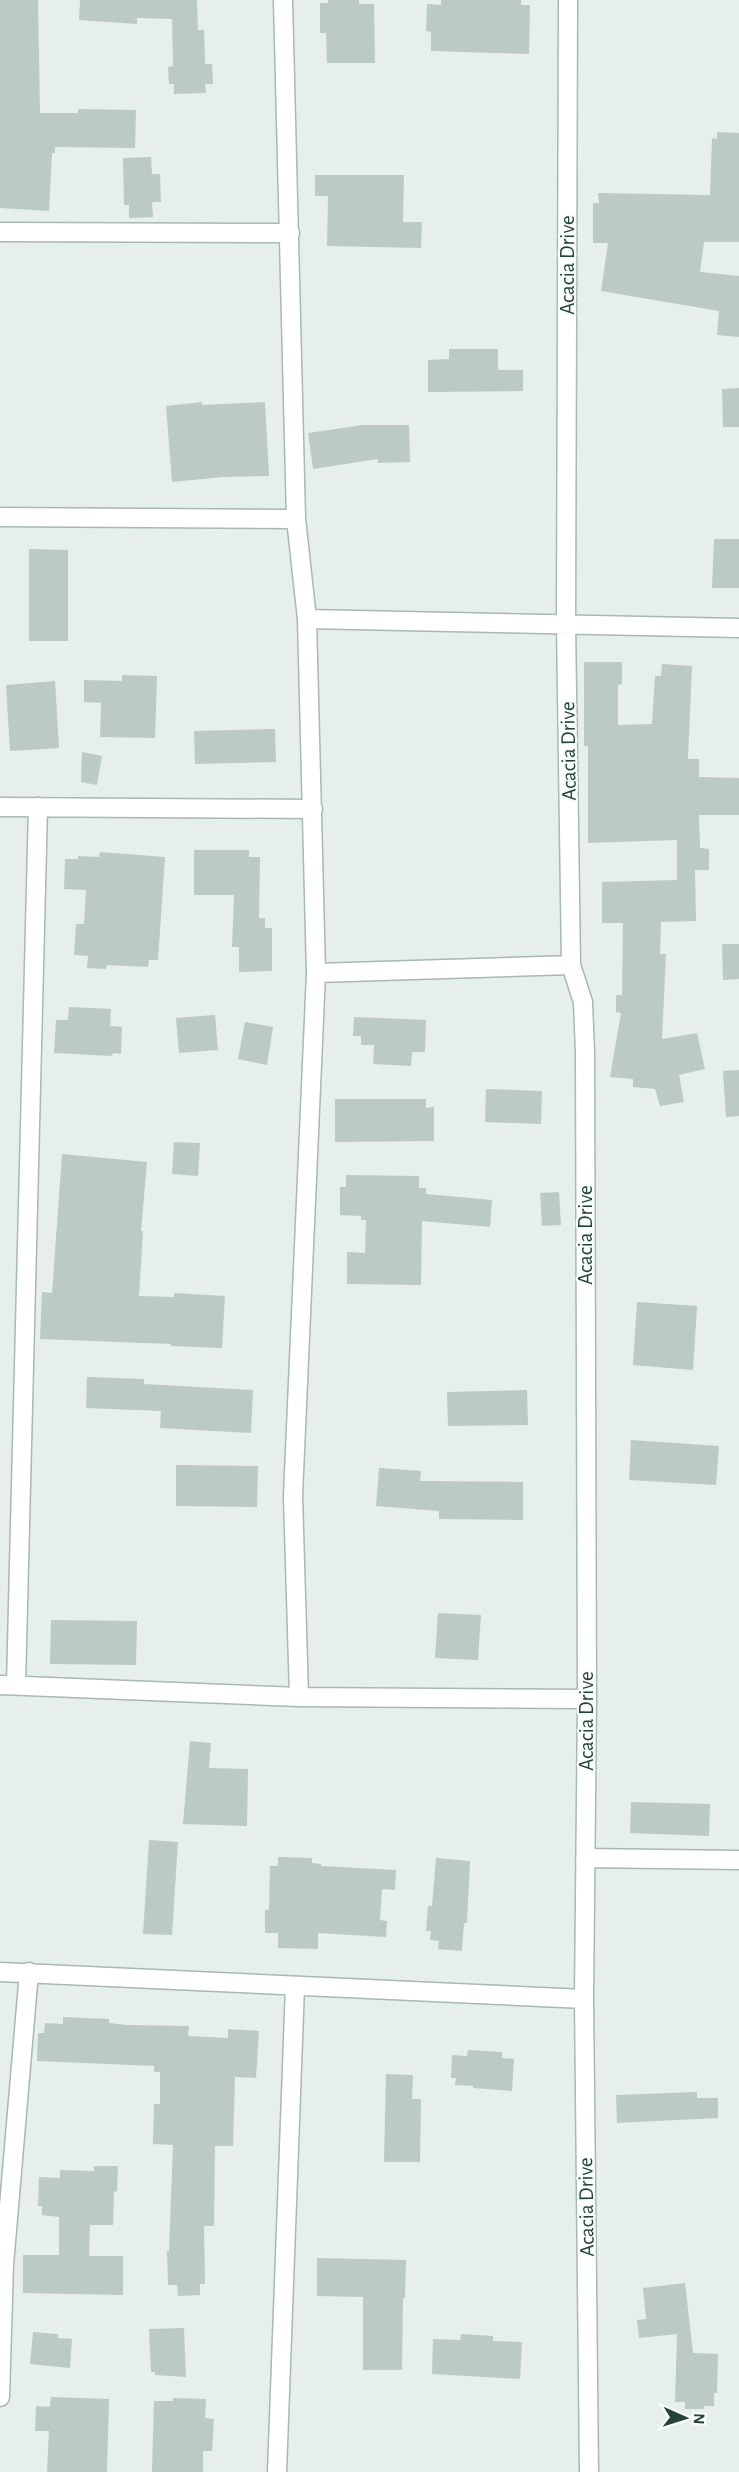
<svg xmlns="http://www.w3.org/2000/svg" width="739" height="2472" font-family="'Alegreya Sans',sans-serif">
  <rect width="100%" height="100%" fill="#e6efeb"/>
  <path fill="#bbcac4" d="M0 0H38L40 113H78V109L136 110 135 148 55 147V153H52L49 211 0 208Z
    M80 0H197L198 30H204L205 64H212L213 84H205L206 93 174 94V84H169L168 67 173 66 172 19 137 18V24L79 20Z
    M328 0H359V4H374L375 63H327L326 33H320V3H328Z
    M441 0H521V5H530L529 54 431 51V32L426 31 427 4 441 5Z
    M717 132 739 133V242H704L700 272 739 276V337L717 335 719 311 601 291 608 243H593V203H599L598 193 710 195 712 138 717 139Z
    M151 157 152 174H160L161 202H152L153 217 129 218V205H124L123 158Z
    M315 175H404L403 222H422L421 248 327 246 328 196H315Z
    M449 349H498V370H523V391L428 392V360L449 359Z
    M739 388V427H723L722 389Z
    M202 402V405L265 402 269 476 223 477 172 482 166 406Z
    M363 425H409L410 462 378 463V459L313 469 308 433Z
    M714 539H739V588H712Z
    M29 549 68 550V641H29Z
    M584 662H622V684L618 685V725L652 724 655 676H661L662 664 692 666 688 759H699V777L739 778V815H699L700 848 709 849V870H695L696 921 661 922 660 954H666L662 1039 697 1033 705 1069 679 1075 684 1102 660 1106 655 1089 633 1087V1079L610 1077 621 1013 616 1012V995H622L623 923H602V882L677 880V840L588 843V746H584Z
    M122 675 157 676 155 738 100 737 101 703 84 702V680L122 681Z
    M55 681 59 748 10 751 6 685Z
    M275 729 276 762 195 764 194 731Z
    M82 752 102 756 97 785 81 782Z
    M194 850H249V857H260L259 918H265V928H272V971L239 972V947H232L234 895H194Z
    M100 852 165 857 158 960H149L148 967 107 965 106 969 87 968 88 956 74 955 76 924H84L86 890 64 889 65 859H78V856L99 857Z
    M722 944H739V979L723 980Z
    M69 1007 111 1009 110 1026 122 1027 121 1054 113 1053 112 1056 54 1053 56 1020H68Z
    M215 1015 218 1050 179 1053 176 1018Z
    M354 1017 426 1020 425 1052H412L411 1066 373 1064 374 1045H361V1036H353Z
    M245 1022 273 1027 267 1065 238 1059Z
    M739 1070V1116L726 1117 723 1071Z
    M486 1089 542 1091 541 1124 485 1122Z
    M335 1099H426V1108L434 1107V1141L335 1142Z
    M174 1142 200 1143 198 1176 172 1174Z
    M62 1154 147 1162 141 1231H143L139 1296 174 1297V1293L225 1296 222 1348 171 1346V1344L40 1339 42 1292 52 1293Z
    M346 1175 419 1176V1188H426V1194L492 1200 490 1227 422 1221 421 1285 347 1284V1252L365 1253 366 1220H361V1216L340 1215V1187H346Z
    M559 1192 561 1225 542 1226 540 1193Z
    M637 1302 697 1306 693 1370 633 1365Z
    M87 1377 144 1379V1384L253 1390 251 1433 160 1428 161 1411 86 1408Z
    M527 1390 528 1425 448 1426 447 1392Z
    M631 1440 719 1446 716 1485 629 1480Z
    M176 1465 258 1466 257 1507 176 1506Z
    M379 1468 421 1471 420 1481 523 1482V1520L439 1519V1511L376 1506Z
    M438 1613 481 1615 478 1660 435 1658Z
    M51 1620 137 1621 136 1665 50 1664Z
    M190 1741 211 1743 209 1768 248 1769 247 1826 183 1824Z
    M631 1802 710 1804 709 1836 630 1833Z
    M149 1840 178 1842 172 1935 143 1934Z
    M278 1857 312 1858V1863L321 1864V1866L396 1870 395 1890 382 1889 380 1920 387 1921 386 1937 318 1933V1949L278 1948V1933H265V1910H269L270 1866H278Z
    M436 1858 470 1861 467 1923H464L462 1951 438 1949 439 1941 430 1940 431 1931H426L428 1906H432Z
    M63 2017 109 2019V2023L127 2025 189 2026 188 2036 228 2038V2029L259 2031 256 2078 235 2077 233 2146H215L214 2226H204L205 2284H200V2295L178 2296 177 2285H168L167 2251H169L173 2145 153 2144 154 2104H160V2072H154V2066L37 2061 38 2033H44L45 2023 63 2024Z
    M468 2050 502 2052V2058L514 2059 512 2091 473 2088V2086L455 2085 456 2078H451L452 2055 467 2056Z
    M386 2074 413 2075 412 2099H421L420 2162H384Z
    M697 2092V2098H718V2118L617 2123 616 2095Z
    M94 2166H118L117 2192 114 2191 113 2225H90L89 2256H123V2295L23 2293V2255H59V2217L42 2215V2206H38L39 2177 60 2178V2170L94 2171Z
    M317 2258 406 2260 405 2298H403L402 2370H363V2297L317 2296Z
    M685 2283 693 2353 718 2354 717 2393H714V2406H704V2409H685V2402H675L677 2334 639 2338 637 2320 646 2319 643 2288Z
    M184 2328 186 2377 155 2375V2372H151L149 2329Z
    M33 2332 58 2334V2338L72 2339 70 2368 30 2364Z
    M461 2334 493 2336V2341L522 2342 520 2379 432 2374 433 2339 460 2340Z
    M51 2397 109 2399 107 2472H47L49 2431H35L36 2406 50 2407Z
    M173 2398 206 2399 205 2418 214 2419 212 2451H203V2472H152L154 2401H173Z"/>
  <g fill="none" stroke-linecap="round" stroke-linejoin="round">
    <g stroke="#a8b8b2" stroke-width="21">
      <path id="minor" d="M283 0 296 519 307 619 316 973 293 1496 299 1697
        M568 0 566 624 571 965 583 1002 585 1053 587 1699 584 1999 589 2472
        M0 232 290 233
        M0 517 296 519
        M307 619 739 628
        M0 807 313 809
        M316 973 571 965
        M0 1685 299 1697 587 1699
        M16 1685 38 807
        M585 1858 739 1860
        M0 1972 584 1999
        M0 2397 4 2265 29 1972
        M277 2472 295 1986"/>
    </g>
    <use href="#minor" stroke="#fff" stroke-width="18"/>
  </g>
  <g text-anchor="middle" stroke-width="4.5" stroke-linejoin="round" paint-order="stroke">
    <g font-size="21" fill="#24423a" stroke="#f7fbf9">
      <text transform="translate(567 265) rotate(-90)" y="7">Acacia Drive</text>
      <text transform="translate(568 751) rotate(-91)" y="7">Acacia Drive</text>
      <text transform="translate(585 1235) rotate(-90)" y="7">Acacia Drive</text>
      <text transform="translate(586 1721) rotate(-90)" y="7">Acacia Drive</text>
      <text transform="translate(586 2207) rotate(-91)" y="7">Acacia Drive</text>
    </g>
  </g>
  <g transform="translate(685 2418) rotate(93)" stroke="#f7fbf9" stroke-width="4.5" paint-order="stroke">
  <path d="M0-4.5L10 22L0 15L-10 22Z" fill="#24423a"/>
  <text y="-9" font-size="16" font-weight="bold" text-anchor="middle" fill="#24423a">N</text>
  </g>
</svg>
